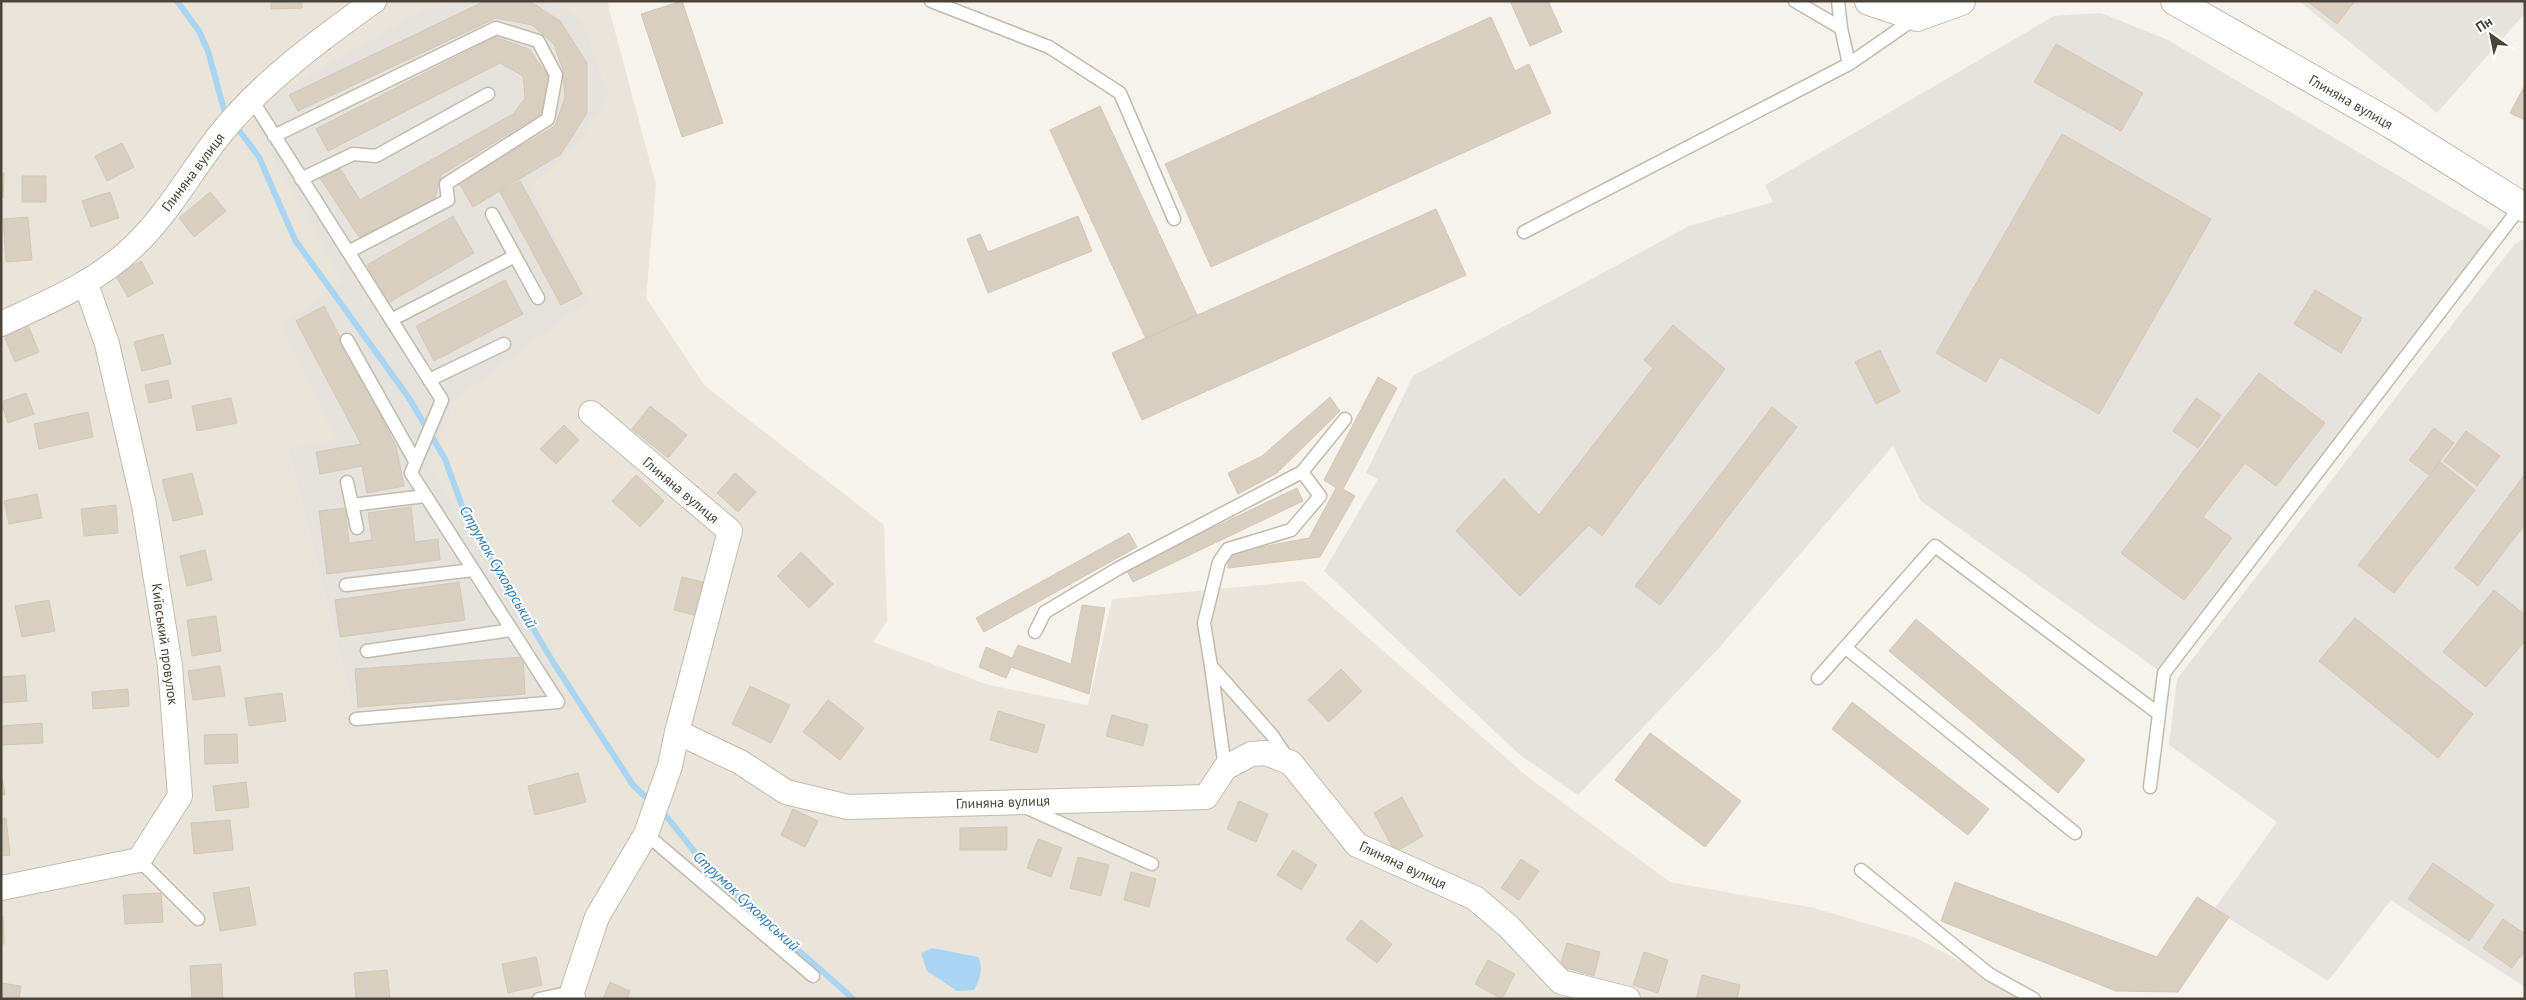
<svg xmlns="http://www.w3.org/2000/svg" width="2526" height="1000" font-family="'PT Sans',sans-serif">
  <rect width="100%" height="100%" fill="#f6f3ec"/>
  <path fill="#eae5da" d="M1 1H607L656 185 646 298 704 385 884 525 887 621 873 642 989 685 1088 705 1112 599 1303 581 1528 777 1670 882 1814 908 1916 938 2032 999H1Z"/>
  <path fill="#e6e2dd" d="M466 1H554L582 23 609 96 573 149 530 186 589 300 455 400 429 465 574 708 358 727 289 448 337 440 281 324 343 283 256 125 276 94 423 10Z
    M2299 1H2525V13L2437 113Z
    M2101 13 2168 40 2497 234 2161 672 1921 501 1893 446 1718 649 1578 795 1520 755 1324 571 1378 479 1366 473 1413 376 1689 226 1773 202 1765 185 2054 16Z
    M2525 238V987L2391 900 2328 981 2214 909 2277 822 2169 745 2177 679 2514 245Z"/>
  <path fill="#a9d4f2" d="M932 948 978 957C984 969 980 978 974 990L957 991 927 971 921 953Z"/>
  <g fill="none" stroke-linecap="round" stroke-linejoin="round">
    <path stroke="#a9d4f2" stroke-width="6" d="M177 1 199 31 208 51 224 110 229 117
      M235 125 259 157 295 240 409 398 445 459 465 514 553 662 633 785 652 803
      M660 810C678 828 691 850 709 868 754 915 806 955 853 999"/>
  </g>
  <path fill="#d8cfc1" stroke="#d3c7b4" d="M271 1H302V8L271 9Z
    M485 1H530L560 21 587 63V113L561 154 473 207 459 183 555 126 565 98 563 70 554 44 532 25 496 18 298 111 289 95Z
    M682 1 723 123 682 137 641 14Z
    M1510 1H1548L1562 32 1530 46Z
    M2307 1H2355L2337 24Z
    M1491 17 1515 71 1529 64 1551 113 1211 267 1165 164Z
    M495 37 529 49 549 77 541 114 441 175 434 201 359 237 320 178 339 167 360 200 513 114 525 98 523 76 500 63 328 151 316 129Z
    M2056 44 2143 93 2121 131 2034 82Z
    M2525 85V120L2510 113Z
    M1100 106 1197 315 1146 339 1050 130Z
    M2062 134 2211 219 2099 414 2000 357 1986 382 1936 353Z
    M122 143 134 167 107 181 95 156Z
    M1 173H4L3 198H1Z
    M22 176H46V202H22Z
    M520 181 582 294 561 305 500 192Z
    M110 192 119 218 91 227 82 201Z
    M210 192 226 211 194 237 179 218Z
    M1436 209 1466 275 1142 420 1112 353Z
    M453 216 474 253 388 303 367 265Z
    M1078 216 1092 251 988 293 967 239 980 234 988 252Z
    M28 217 32 260 6 262 3 219Z
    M141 261 153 283 128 297 115 275Z
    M505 280 523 314 434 361 416 326Z
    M2315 290 2362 318 2341 353 2294 324Z
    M324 306 396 446 404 486 367 493 362 466 320 474 316 452 361 444 296 321Z
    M27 323 39 352 15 362 3 333Z
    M1673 325 1725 369 1602 536 1589 525 1520 596 1456 531 1504 479 1539 515 1653 368 1644 360Z
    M163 334 171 364 142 371 134 342Z
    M1880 350 1900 392 1876 404 1855 362Z
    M2259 373 2325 423 2276 486 2245 463 2203 517 2232 538 2184 600 2121 553Z
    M1378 377 1397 388 1343 489 1355 496 1320 557 1228 568 1229 553 1309 538 1336 488 1324 480Z
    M168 380 172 398 149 403 145 385Z
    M26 393 34 414 8 423 1 402Z
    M1330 397 1340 411 1277 473 1238 494 1228 473 1262 456Z
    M231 398 237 423 197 431 192 406Z
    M2196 398 2221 415 2198 448 2173 431Z
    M650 406 687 435 668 458 632 429Z
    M1772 407 1797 427 1660 605 1635 586Z
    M88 412 93 437 39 449 34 424Z
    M564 425 579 440 556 464 540 449Z
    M2434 428 2454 443 2429 475 2409 460Z
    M2466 431 2500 456 2477 486 2444 461Z
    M2440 462 2475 490 2394 593 2358 565Z
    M192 473 203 514 173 521 162 480Z
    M735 473 756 492 738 512 717 493Z
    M2525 474V524L2478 586 2455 568Z
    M636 475 664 501 640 527 612 501Z
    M1297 488 1303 501 1133 582 1126 569Z
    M37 494 42 518 9 524 4 501Z
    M116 505 118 533 84 536 81 509Z
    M411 507 415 542 438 539 440 560 327 574 319 511 345 508 349 543 372 540 368 513Z
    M1129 533 1137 547 984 632 976 618Z
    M205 550 212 580 187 586 180 556Z
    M801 552 833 584 809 608 777 576Z
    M682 577 707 583 698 616 674 610Z
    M459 582 465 620 340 637 335 600Z
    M2494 590 2525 615V641L2486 687 2443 652Z
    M49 600 55 631 22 637 15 606Z
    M1082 605 1105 608 1089 694 1011 667 1006 678 979 667 986 647 1012 658 1018 645 1071 664Z
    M216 616 221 651 192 656 187 620Z
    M2355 618 2473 714 2438 758 2319 661Z
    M1916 619 2085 760 2058 793 1889 651Z
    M523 657 525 694 358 707 355 669Z
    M220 666 225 696 193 700 188 671Z
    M1341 669 1362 691 1329 722 1308 700Z
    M25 675 27 701 1 703V677Z
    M750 686 790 705 771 743 732 724Z
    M128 689 129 706 93 709 92 692Z
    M282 693 286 721 249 726 245 698Z
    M828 700 864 728 840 760 803 732Z
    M1852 702 1989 809 1968 835 1832 729Z
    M998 711 1045 725 1037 753 990 740Z
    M1112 715 1148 725 1143 746 1106 736Z
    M42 723 43 743 1 745V726Z
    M1650 733 1741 801 1705 847 1615 780Z
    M237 734 238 763 205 764 204 735Z
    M1 771 5 795H1Z
    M578 773 586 802 535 815 528 786Z
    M246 782 249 807 216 811 213 786Z
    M1402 797 1423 836 1395 852 1374 813Z
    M1239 801 1268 814 1256 842 1227 829Z
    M793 809 818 821 805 847 781 835Z
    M6 818 10 855 1 856V819Z
    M230 820 233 850 194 854 191 823Z
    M1007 827V850H960V828Z
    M1038 839 1062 848 1051 877 1027 868Z
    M1293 850 1317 865 1301 890 1277 875Z
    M1078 857 1109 865 1101 896 1070 888Z
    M1521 859 1539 871 1519 900 1501 888Z
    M2433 863 2494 905 2469 941 2408 899Z
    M1131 872 1156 879 1149 907 1124 900Z
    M1955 882 2157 957 2197 897 2229 917 2178 992 2116 991 1941 921Z
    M249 887 256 925 220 931 213 893Z
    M161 893 163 922 125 924 123 895Z
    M1 916H3L4 944H1Z
    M2503 919 2525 934V950L2512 968 2483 948Z
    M1361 920 1392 944 1377 963 1346 939Z
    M1567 943 1600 952 1594 976 1560 966Z
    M1644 952 1668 960 1658 993 1633 985Z
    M536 957 542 985 508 993 502 964Z
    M1488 960 1515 974 1502 999 1475 984Z
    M221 964 223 999H192L190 966Z
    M387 970 390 999H356L354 973Z
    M1702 975 1740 985 1737 999H1696Z
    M610 982 630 991 627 999H603Z
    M1 983 21 986 19 999H1Z"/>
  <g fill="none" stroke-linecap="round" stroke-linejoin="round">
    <g stroke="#c2bbae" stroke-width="15">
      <path id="service" d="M931 1 1049 47 1120 93 1174 219
        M1795 1 1841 28
        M1849 64 1917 17
        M252 100 442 400 411 473 558 702 356 719
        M274 136 496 28 538 41 556 75 548 119 446 184 448 200 348 252
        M301 179 353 154 376 156 488 94
        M492 214 538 298
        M1524 232 1849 64 1841 28 1838 1
        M391 320 515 256
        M347 340 415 461
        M429 380 504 344
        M347 482 357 528
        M352 505 425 496
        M346 585 473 570
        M1035 632 1045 612 1119 568 1302 472 1345 419
        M1846 648 2075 833
        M367 651 512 630
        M1211 666 1225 768
        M1818 678 1935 546 2159 714
        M1288 759 1272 735 1211 666 1204 623 1219 562 1228 549 1291 530 1320 496 1302 472
        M2150 787 2164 673 2521 206
        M1025 807 1152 864
        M646 834 813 976
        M139 860 198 919
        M1861 870 1989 974 2034 999
        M539 999 572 992"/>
    </g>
    <g stroke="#c2bbae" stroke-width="26">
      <path id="minor" d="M1 324C48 302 96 283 134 246 169 213 192 169 222 132 262 82 322 38 374 1
        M591 413 730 531 677 732 740 762 786 792 848 807 1206 797 1225 768 1251 754 1266 753 1291 763 1357 845 1475 898 1509 927 1561 982 1628 999
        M1 888 139 860 180 796 170 666 144 505 107 344 86 284
        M573 999 572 992 597 917 646 834 670 766 677 732"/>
    </g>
    <g stroke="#c2bbae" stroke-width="30">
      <path id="tertiary" d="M1869 1 1917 17 1961 1
        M2175 1 2391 124 2525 208"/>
    </g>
    <use href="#service" stroke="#fff" stroke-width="12"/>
    <use href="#minor" stroke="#fff" stroke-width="24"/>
    <use href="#tertiary" stroke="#fff" stroke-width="28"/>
  </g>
  <g text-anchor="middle" stroke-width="4" stroke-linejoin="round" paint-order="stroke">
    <g font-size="14" fill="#4b4439" stroke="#fff">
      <text transform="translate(2351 102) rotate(30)" y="5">Глиняна вулиця</text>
      <text transform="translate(193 172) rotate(-53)" y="5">Глиняна вулиця</text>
      <text transform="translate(681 490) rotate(40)" y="5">Глиняна вулиця</text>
      <text transform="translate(165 644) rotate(82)" y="5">Київський провулок</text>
      <text transform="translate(1003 802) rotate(-2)" y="5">Глиняна вулиця</text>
      <text transform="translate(1403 865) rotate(25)" y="5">Глиняна вулиця</text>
    </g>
    <g font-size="15" font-style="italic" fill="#2e7ab2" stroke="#fff">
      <text transform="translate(498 567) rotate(60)" y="5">Струмок Сухоярський</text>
      <text transform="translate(746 901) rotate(43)" y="5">Струмок Сухоярський</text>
    </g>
  </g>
  <rect width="2526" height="1000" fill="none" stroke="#4b4439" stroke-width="5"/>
  <g transform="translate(2491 35) rotate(327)" stroke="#ffffff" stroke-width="4" paint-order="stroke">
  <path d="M0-4L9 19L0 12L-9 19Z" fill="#4b4439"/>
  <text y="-8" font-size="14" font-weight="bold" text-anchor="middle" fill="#4b4439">Пн</text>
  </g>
</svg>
